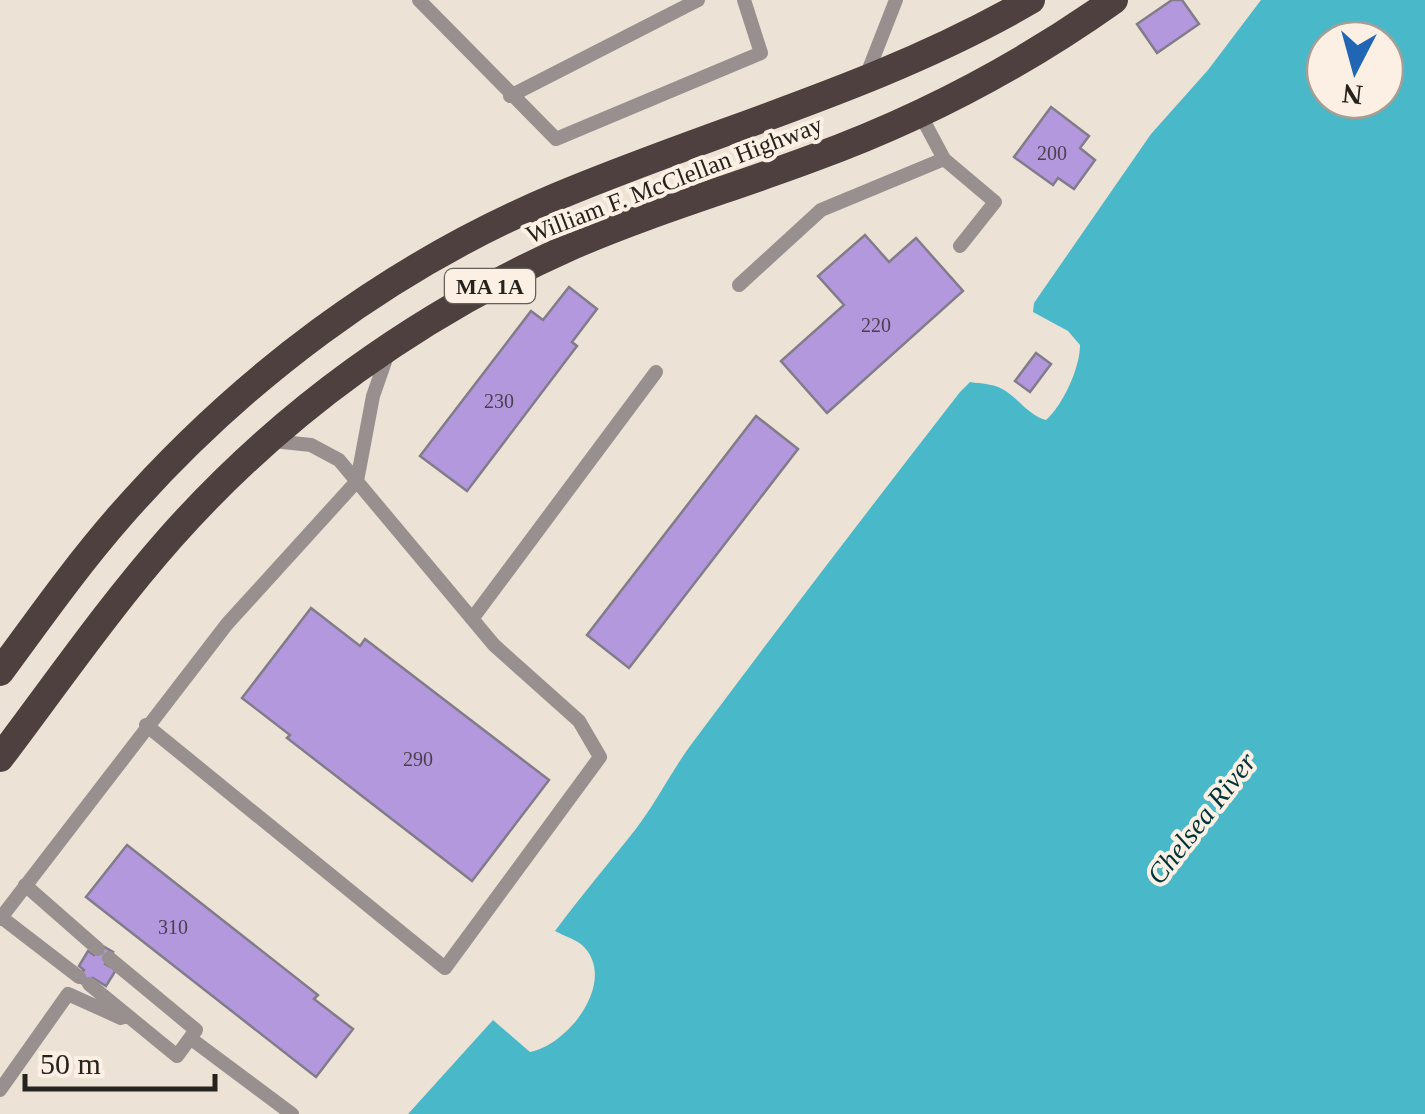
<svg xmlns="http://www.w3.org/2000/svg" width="1425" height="1114" font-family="Georgia,serif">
  <rect width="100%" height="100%" fill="#ede2d6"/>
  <path fill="#49b9c9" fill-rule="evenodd" d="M1261 0H1425V1114H408L493 1020 530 1052C568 1045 617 982 584 947 578 940 564 936 555 931 581 896 608 864 635 830 656 803 672 770 693 742 781 624 870 508 960 392L970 382C981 384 993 383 1004 390 1019 399 1028 415 1046 420 1063 405 1080 368 1080 345L1068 331 1033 312 1034 303 1151 134 1208 70ZM1325 40H1385V100H1325Z"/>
  <path fill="#b498dd" stroke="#817c89" stroke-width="2.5" d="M1172 0H1182L1199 24 1157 53 1137 24Z
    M1051 107 1089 136 1080 148 1095 160 1074 189 1058 178 1053 185 1014 157Z
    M865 235 889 262 916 238 963 291 827 413 781 361 844 305 818 276Z
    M569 287 597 309 572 342 577 346 467 491 420 456 531 311 543 320Z
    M1036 353 1051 364 1030 392 1015 381Z
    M756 416 798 449 629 668 587 635Z
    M311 608 360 646 365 639 549 780 472 881 287 738 290 735 242 698Z
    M127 845 318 995 314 999 353 1029 316 1077 86 897Z
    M101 945 113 952 105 964 116 970 106 986 93 978 87 987 77 980 84 970 79 966 88 951 94 955Z"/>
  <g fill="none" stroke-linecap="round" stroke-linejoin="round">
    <path stroke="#98908f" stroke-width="14" d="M419 0 556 139 761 53 744 0
      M865 79 896 0
      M510 96 698 0
      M920 114 944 159 995 202 960 246
      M739 285 821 210 944 159
      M472 619 656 372
      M146 725 445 968 600 757 579 721 494 645 339 460 311 445 273 441
      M25 885 98 949
      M1 917 79 977
      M0 919 227 624 357 481 373 396 387 356
      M89 984 177 1056 196 1030 109 958
      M190 1038 292 1114
      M0 1090 68 994 121 1018"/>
    <path stroke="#4e403e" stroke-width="28" d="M0 672C39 619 77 565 120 516 240 379 389 267 556 197 715 130 881 87 1031 0
      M0 758C56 684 109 607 171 537 282 412 419 314 572 246 650 212 733 188 813 158 920 119 1021 66 1114 0"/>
  </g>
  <g text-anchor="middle" stroke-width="8" stroke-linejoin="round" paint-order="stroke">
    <g font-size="20" fill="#4a404d">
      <text x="1052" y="160">200</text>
      <text x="876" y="332">220</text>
      <text x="499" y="408">230</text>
      <text x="418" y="766">290</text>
      <text x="173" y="934">310</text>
    </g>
    <rect fill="#fbf0e3" stroke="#666058" stroke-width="2.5" x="445" y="269" width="90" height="34" rx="8"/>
    <g font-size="22" font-weight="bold" fill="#26221d">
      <text x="490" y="294">MA 1A</text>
    </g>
    <g font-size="25" fill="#26221d" stroke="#fbf0e3">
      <text transform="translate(674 179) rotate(-21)" y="9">William F. McClellan Highway</text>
    </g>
    <g font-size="28" font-style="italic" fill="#00343b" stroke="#fbf0e3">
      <text transform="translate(1201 818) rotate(-52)" y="10">Chelsea River</text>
    </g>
  </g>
  <g transform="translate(1355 70) rotate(186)"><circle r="48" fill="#fbf0e3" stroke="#a69e94" stroke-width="2.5"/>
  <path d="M0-8L18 38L0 25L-18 38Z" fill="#2165b5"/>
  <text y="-15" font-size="28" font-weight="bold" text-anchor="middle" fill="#26221d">N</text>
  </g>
  <path d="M25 1074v15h190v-15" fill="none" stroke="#26221d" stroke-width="5"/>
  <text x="40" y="1074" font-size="30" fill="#26221d" stroke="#fbf0e3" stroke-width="8" paint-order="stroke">50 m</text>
</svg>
